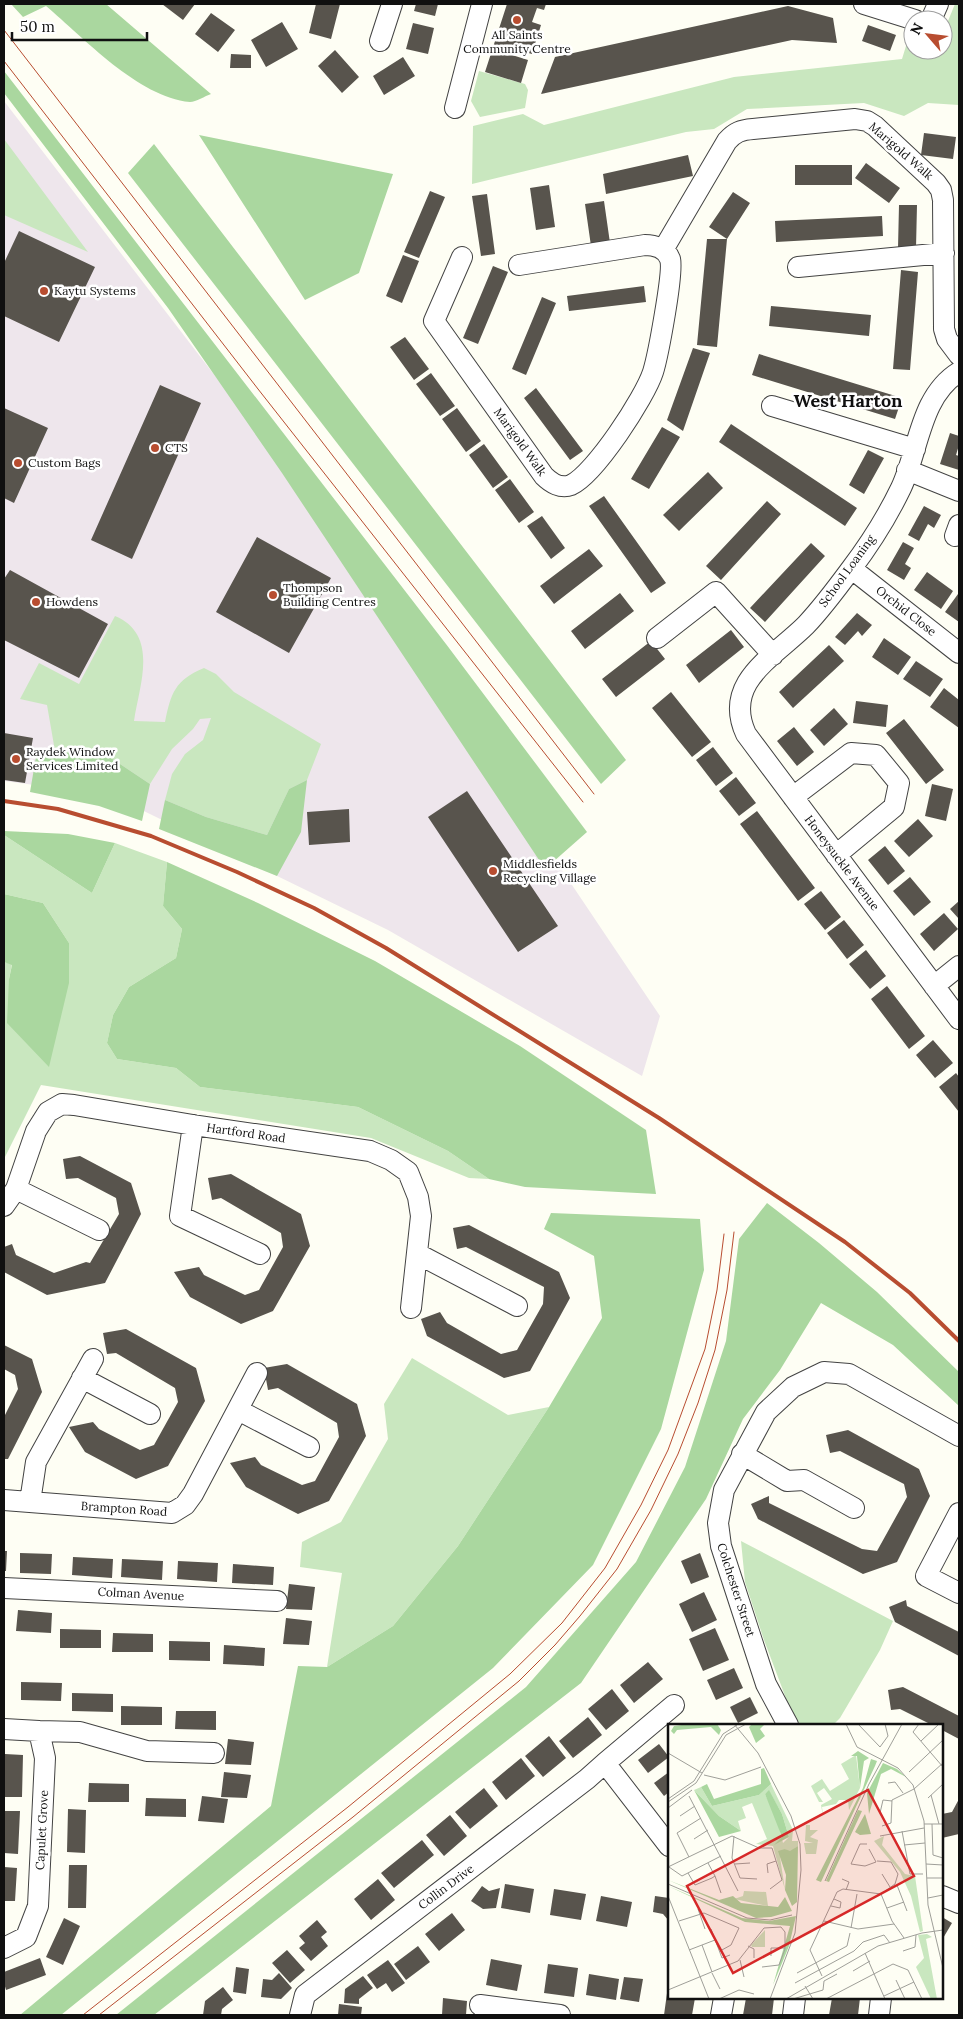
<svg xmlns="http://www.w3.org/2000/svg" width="963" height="2019" font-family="Lora,serif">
  <rect width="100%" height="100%" fill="#fefef4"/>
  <path fill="#eee6ec" d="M4 101 334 531 660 1016 642 1076 388 930 111 795 4 781Z"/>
  <path fill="#c9e7bf" d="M955 4H959V105L928 103 904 116 864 103 747 109 714 129 686 132 472 184 473 126 523 114 544 125 734 77 902 59 906 46H913V50H943V33Z
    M479 71 525 84 528 90 525 108 480 117 471 101Z
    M4 139 88 252 4 215Z
    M115 616C160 635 139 686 134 721L165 722C171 693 175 680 204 668L216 674 234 692 321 744 307 780 289 789 267 835 206 817 165 800 172 774 185 754 203 740 211 718 200 719 193 729 172 749 150 784 111 758 55 751 47 705 20 699 39 663 79 684Z
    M4 835 92 893 115 843 167 862 163 906 182 929 176 958 129 987 113 1015 107 1043 117 1059 176 1068 200 1087 358 1107 448 1151 489 1179 469 1178 371 1138 41 1085 4 1159V962L12 964 9 979 69 983V943L43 903 4 894Z
    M412 1358 508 1415 549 1407 458 1546 393 1626 327 1667 342 1573 300 1567 302 1542 341 1522 388 1439 384 1404Z
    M741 1541 893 1621 880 1650 840 1718 833 1725H800L787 1701 764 1640 745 1582Z"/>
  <path fill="#aad79f" d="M11 4H106L211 94C205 96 196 102 190 102 138 97 84 38 46 6L23 17Z
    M4 71 446 644 587 832 545 869 282 473 168 308 4 93Z
    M199 135 393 174 359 273 305 300Z
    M154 144 626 760 601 784 128 173Z
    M37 751H55L111 758 150 784 142 821 99 806 30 792Z
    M307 780 301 832 277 876 159 829 165 800 206 817 267 835 289 789Z
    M4 831 68 834 115 843 92 893 4 835Z
    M167 862 258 903 375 961 520 1046 646 1130 656 1194 525 1187 489 1179 448 1151 358 1107 200 1087 176 1068 117 1059 107 1043 113 1015 129 987 176 958 182 929 163 906Z
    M4 894 43 903 69 943V983L49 1067 7 1023 9 979 12 965 4 962Z
    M767 1203 819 1243 877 1292 959 1372V1406L893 1345 821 1303 780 1370 743 1419 706 1499 581 1683 154 2015H116L526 1687 636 1562 685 1467 726 1341 739 1239Z
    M551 1213 700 1219 704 1270 661 1429 593 1565 493 1668 61 2015H20L271 1806 298 1666 327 1667 393 1626 458 1546 549 1407 602 1318 594 1256 544 1229Z"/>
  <path fill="#58544d" d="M162 4H195L183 20Z
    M316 4H340L331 39 309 33Z
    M416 4H438L435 16 414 11Z
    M507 4H546L544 10 537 8 532 22 541 25 532 54 508 47 506 53 528 60 521 83 485 72Z
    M788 6 833 18 837 43 792 40 541 94 555 57Z
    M211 13 235 30 218 52 195 34Z
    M282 22 298 49 266 67 251 40Z
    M413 23 434 28 428 54 406 49Z
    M868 25 896 35 890 51 862 41Z
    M335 50 359 77 342 93 318 66Z
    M231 54 251 55V68H230Z
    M403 57 415 76 384 95 373 76Z
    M924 133 956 137 953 159 921 155Z
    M688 155 693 176 606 194 603 174Z
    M866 163 900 188 889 203 855 178Z
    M795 165H852V185H795Z
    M549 185 555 227 536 230 530 188Z
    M430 191 445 197 419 258 404 252Z
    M733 192 750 203 727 239 709 227Z
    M487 194 495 254 481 256 472 196Z
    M604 201 610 243 591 246 585 204Z
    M899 205H917L916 248H898Z
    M882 216 883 236 776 242 775 221Z
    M19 231 95 267 59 342 4 316V263Z
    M707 239H727L717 347 697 345Z
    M403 255 419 261 402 303 386 296Z
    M493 266 508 272 478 344 463 338Z
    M901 270 918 272 910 370 893 369Z
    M644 286 646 302 569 311 567 296Z
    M542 297 556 303 526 375 512 369Z
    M771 306 871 315 869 336 769 326Z
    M405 337 429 369 414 380 390 347Z
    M693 348 710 353 683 431 667 420Z
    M759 354 902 398 895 419 752 375Z
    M431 373 455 406 440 416 416 384Z
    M160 385 201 403 132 559 91 540Z
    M536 388 583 451 570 460 524 398Z
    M4 408 48 428 14 503 4 498Z
    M457 408 481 441 466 452 442 419Z
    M731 424 857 508 845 526 719 442Z
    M662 427 680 437 649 489 631 479Z
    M950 433 959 436V445L956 455 959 456V470L940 464Z
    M484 444 508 477 493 488 469 455Z
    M868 450 884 458 864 494 849 485Z
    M708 472 723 488 679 531 663 515Z
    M510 479 534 512 519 523 495 490Z
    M604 496 666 583 651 593 589 506Z
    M767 501 781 514 721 580 706 566Z
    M924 506 941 515 934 528 928 524 919 541 908 535Z
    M542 516 565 548 551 559 527 526Z
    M257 537 331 578 289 653 216 612Z
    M903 542 914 548 905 564 911 568 904 580 887 570Z
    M811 543 825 556 765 622 750 608Z
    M589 549 603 566 554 604 540 586Z
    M10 570 108 624 79 678 4 640V579Z
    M927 572 953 591 941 609 914 590Z
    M620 593 634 611 585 649 571 631Z
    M958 594 959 595V622L945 612Z
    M857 613 872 625 862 636 858 631 845 645 835 637Z
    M731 630 744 647 699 683 686 665Z
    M884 638 911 657 898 675 872 657Z
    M651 641 665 659 616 697 602 679Z
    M829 645 844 661 793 708 779 692Z
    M916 661 943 679 930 697 903 679Z
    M944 688 959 700V728L930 707Z
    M671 692 711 742 692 757 652 708Z
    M856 701 888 705 886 727 853 723Z
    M834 708 848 724 824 746 810 730Z
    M904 719 944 770 926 784 886 733Z
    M794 727 814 752 797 766 777 741Z
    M4 733 33 738 25 783 4 780Z
    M713 747 733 773 716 786 696 760Z
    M736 777 756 803 739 816 719 791Z
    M932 784 953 789 946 821 925 816Z
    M467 791 558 926 518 952 428 817Z
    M349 809 350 842 309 845 307 812Z
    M757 811 815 888 798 901 740 824Z
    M918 819 933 836 909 857 894 841Z
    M885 846 905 871 888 885 868 860Z
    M910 877 931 902 914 916 893 891Z
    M821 891 841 917 825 930 804 904Z
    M959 901V919L950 909Z
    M944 913 958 929 934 951 920 934Z
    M844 920 864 945 847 959 827 933Z
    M866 950 886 976 870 989 849 964Z
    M887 986 925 1036 909 1049 871 999Z
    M933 1040 953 1063 935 1078 916 1055Z
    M956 1073 959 1077V1112L939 1087Z
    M80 1156 131 1183 141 1214 105 1283 47 1295 4 1272V1247L12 1244 16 1255 54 1273 86 1262 90 1263 119 1214 116 1198 78 1178 66 1179 63 1159Z
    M231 1174 301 1214 310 1246 273 1311 241 1324 190 1297 174 1272 199 1267 204 1275 245 1295 259 1290 283 1247 281 1233 221 1198 212 1200 208 1178Z
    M469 1225 559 1272 570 1298 530 1371 504 1378 427 1336 421 1319 440 1312 447 1323 501 1354 517 1350 543 1304 544 1287 466 1247 457 1249 453 1228Z
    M126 1329 196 1368 205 1401 168 1466 136 1479 85 1452 69 1427 93 1422 99 1429 140 1450 154 1445 178 1402 175 1388 116 1353 107 1354 103 1333Z
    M4 1345 32 1359 42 1392 8 1459H4V1417L18 1389 15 1375 4 1369Z
    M287 1364 357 1404 366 1436 329 1501 298 1514 246 1487 230 1463 255 1457 261 1465 302 1485 315 1481 339 1437 337 1423 278 1388 268 1390 264 1368Z
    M848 1430 919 1469 930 1496 897 1562 863 1574 758 1519 751 1504 769 1496V1503L862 1549 877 1551 907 1497 904 1484 840 1451 830 1453 826 1435Z
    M4 1551H7L6 1571H4Z
    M20 1553 52 1554 51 1574 20 1573Z
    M700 1553 709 1577 691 1584 681 1561Z
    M73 1557 113 1559 112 1578 72 1575Z
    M122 1559 163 1561 162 1580 121 1577Z
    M178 1561 218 1563 217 1582 177 1579Z
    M233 1564 274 1567 273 1585 232 1583Z
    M289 1584 315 1587 312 1610 286 1609Z
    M704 1592 717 1620 692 1632 679 1604Z
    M906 1600 907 1606 959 1632V1656L895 1622 889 1607Z
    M18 1610 52 1613 51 1633 16 1631Z
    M286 1618 312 1621 309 1645 283 1644Z
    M715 1628 729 1660 703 1671 689 1639Z
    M60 1629 101 1630V1648H60Z
    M113 1633 153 1634V1652H112Z
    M169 1641 210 1642V1661L169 1660Z
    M224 1645 265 1648 264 1666 223 1664Z
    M648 1662 663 1679 634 1703 620 1685Z
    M734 1668 743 1688 716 1700 707 1680Z
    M21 1682 62 1683 61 1701 21 1700Z
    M903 1687 959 1716V1739L942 1730V1725H932L900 1709 891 1710 888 1690Z
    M612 1689 629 1711 606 1730 588 1709Z
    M72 1693 113 1694V1712L72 1711Z
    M750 1697 758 1713 738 1723 730 1707Z
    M121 1706 162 1707V1725H121Z
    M176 1711H216V1730L175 1729Z
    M588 1717 602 1735 573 1758 559 1741Z
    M549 1736 566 1758 543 1777 525 1756Z
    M228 1739 254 1742 251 1765 225 1764Z
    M659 1744 669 1757 648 1773 638 1760Z
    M5 1754 23 1755 22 1797H4Z
    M521 1758 535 1776 506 1800 492 1782Z
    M224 1772 251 1775 247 1798 221 1797Z
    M669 1772V1792L664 1796 654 1783Z
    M89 1783 129 1784V1802H88Z
    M484 1788 498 1806 470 1829 455 1812Z
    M202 1796 228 1799 224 1823 198 1821Z
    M146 1798 186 1799V1817L145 1816Z
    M959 1799V1834L942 1838V1814L952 1812Z
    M68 1809 86 1810 85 1853 67 1852Z
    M4 1811H20L18 1854 4 1853Z
    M450 1815 467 1836 444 1856 426 1835Z
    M422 1840 434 1855 394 1888 381 1873Z
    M69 1865H87L86 1908H68Z
    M4 1867 17 1868 15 1901H4Z
    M378 1879 395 1900 371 1920 354 1899Z
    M505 1884 534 1889 530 1913 501 1908Z
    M482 1886 489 1891 500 1888 496 1908 483 1909 471 1901Z
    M554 1889 586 1894 581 1920 550 1915Z
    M601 1896 632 1902 627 1927 596 1921Z
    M655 1896 669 1898V1921L663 1914 653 1912Z
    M452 1913 465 1930 439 1951 425 1934Z
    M942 1917 952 1923 942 1940Z
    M64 1918 80 1926 63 1965 46 1957Z
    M317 1920 327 1932 321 1937 328 1946 311 1961 299 1948 305 1943 299 1936Z
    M418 1946 430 1962 406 1980 394 1964Z
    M287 1950 305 1970 290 1983 272 1963Z
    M40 1958 46 1975 6 1990 4 1983V1972Z
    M491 1959 522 1965 517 1991 486 1985Z
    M388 1960 405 1983 392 1992 386 1983 377 1989 367 1975Z
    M548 1964 578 1968 574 1997 544 1993Z
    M236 1967 249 1969 246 1994 233 1992Z
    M279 1973 292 1988 281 1999 261 1997 263 1979 272 1980Z
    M589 1974 619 1979 616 2000 586 1995Z
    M363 1976 373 1988 359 1999V2004L344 2003 345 1989Z
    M624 1977 643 1979 639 2002 620 1999Z
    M668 1986 669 1998H695L692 2015H664Z
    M223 1987 233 2000 222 2009 221 2015H203L205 2001Z
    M443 1998 467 2001 466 2015H442Z
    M746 1998H774L772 2015H743Z
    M832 1998H860L858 2015H829Z
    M339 2004 362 2007 361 2015H338Z"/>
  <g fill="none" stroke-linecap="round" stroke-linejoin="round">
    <g stroke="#434343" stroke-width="22">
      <path id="minor" d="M864 4 915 20
        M931 20 938 4
        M380 41 392 4
        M455 108 482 4
        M663 250 727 141C735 132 741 130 753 129L855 119 867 121 875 126 936 183 941 190 943 200 944 329 947 339 959 355
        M462 257 434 321 544 476C551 483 561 489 571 485 595 474 645 397 653 372 658 356 674 271 670 259 666 248 654 245 645 245L519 265
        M798 267 944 253
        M959 372C920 396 919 450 901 488 887 517 870 544 851 569 837 588 822 608 806 625 774 657 722 682 746 734L959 1019
        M772 406 915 449
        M907 470 959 491
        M955 536 959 525
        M852 569 959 653
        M657 638 716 592 773 655
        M793 797 851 753 876 755 899 783 894 807 836 855
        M934 986 959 966
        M193 1125 180 1216 260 1254
        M16 1189 99 1230
        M4 1206 16 1189 36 1131 48 1112 62 1104 74 1105 193 1125 370 1151 391 1160 408 1172 418 1197 421 1216 411 1308
        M418 1254 517 1306
        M82 1378 150 1414
        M238 1410 309 1447
        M742 1454 787 1481 804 1480 854 1508
        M4 1500 172 1513 185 1505 193 1494 257 1373
        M30 1502 36 1462 93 1359
        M959 1513 926 1576 959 1593
        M4 1588 277 1601
        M788 1725 766 1684 721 1546 718 1523 724 1490 766 1412 793 1387 824 1372 849 1374 959 1436
        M4 1729 39 1731 45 1758 38 1906 26 1937 4 1948
        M39 1731 80 1732 147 1751 214 1753
        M605 1763 674 1705
        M942 1896 959 1903
        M480 2005 560 2015
        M300 2015 305 1995 587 1779 605 1763 669 1846
        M721 2015 724 1998
        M793 2015 795 1998
        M879 2015 881 1998"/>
    </g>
    <use href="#minor" stroke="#fff" stroke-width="20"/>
    <path stroke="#b84d30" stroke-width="1" d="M4 30 594 794
      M4 61 258 389 583 802
      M83 2015 348 1807 510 1674 562 1623 605 1568 641 1505 668 1450 705 1349 717 1290 724 1234
      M99 2015 353 1817 519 1681 555 1645 580 1616 617 1569 651 1510 678 1454 698 1403 715 1350 727 1290 734 1232"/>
    <path stroke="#b84d30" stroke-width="4" d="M4 801 58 809 151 836 237 872 314 908 386 948 659 1118 845 1242 910 1293 959 1341"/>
  </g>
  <g fill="#b84d30" stroke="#fff" stroke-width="2">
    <circle cx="517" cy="20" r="5"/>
    <circle cx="44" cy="291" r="5"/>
    <circle cx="155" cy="448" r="5"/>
    <circle cx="18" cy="463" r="5"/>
    <circle cx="273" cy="595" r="5"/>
    <circle cx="36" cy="602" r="5"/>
    <circle cx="16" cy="759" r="5"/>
    <circle cx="493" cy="871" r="5"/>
  </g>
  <g text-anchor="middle" stroke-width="5" stroke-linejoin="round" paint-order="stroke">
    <g font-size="12" fill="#101010" stroke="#fff" text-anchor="start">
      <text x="517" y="39" text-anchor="middle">All Saints<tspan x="517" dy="14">Community Centre</tspan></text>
      <text x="54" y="295">Kaytu Systems</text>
      <text x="165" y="452">CTS</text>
      <text x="28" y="467">Custom Bags</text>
      <text x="283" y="592">Thompson<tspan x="283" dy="14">Building Centres</tspan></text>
      <text x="46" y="606">Howdens</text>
      <text x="26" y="756">Raydek Window<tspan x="26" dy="14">Services Limited</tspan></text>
      <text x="503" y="868">Middlesfields<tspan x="503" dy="14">Recycling Village</tspan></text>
    </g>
    <g font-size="12" fill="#101010" stroke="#fff">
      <text transform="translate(901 151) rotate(41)" y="4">Marigold Walk</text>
      <text transform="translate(520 442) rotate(54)" y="4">Marigold Walk</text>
      <text transform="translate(847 571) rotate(-54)" y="4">School Loaning</text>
      <text transform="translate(906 611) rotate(38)" y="4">Orchid Close</text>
      <text transform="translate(842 863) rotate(53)" y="4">Honeysuckle Avenue</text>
      <text transform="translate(246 1133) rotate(8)" y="4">Hartford Road</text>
      <text transform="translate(124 1509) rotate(4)" y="4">Brampton Road</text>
      <text transform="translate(736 1590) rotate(72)" y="4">Colchester Street</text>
      <text transform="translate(141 1594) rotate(3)" y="4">Colman Avenue</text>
      <text transform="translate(42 1830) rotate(-87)" y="4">Capulet Grove</text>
      <text transform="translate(446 1887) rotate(-37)" y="4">Collin Drive</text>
    </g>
    <g font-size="18" font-weight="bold" fill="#101010" stroke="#fff">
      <text x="848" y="407">West Harton</text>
    </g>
  </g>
  <g transform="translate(668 1724)">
    <rect width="275" height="275" fill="#fefef4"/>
    <path d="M188 31 192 64 181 86 180 76H171L168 80 154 83 155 92 153 81 164 75 156 64 149 69 155 78H151L143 62 154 55 162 67 181 55 173 40ZM103 60 125 106 124 117H130V122L122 128 117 125 112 133 117 166 105 122 88 120 99 115 84 79 74 83 78 94 70 97 73 107 51 92 26 66 33 63 44 82 91 71ZM101 67 114 90 121 113 115 119 109 95 97 70ZM138 101H142V106H150L142 113 150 116 148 130H138L136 119H145L137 117ZM216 112 214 121 237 150 247 152 255 207 252 208 243 172 232 148 206 117ZM76 167 98 168 100 182 66 175 75 172ZM97 206V223H84L83 221ZM259 210 264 213 258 215 269 275H263L248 243 256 234 250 211Z" fill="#c9e7bf" fill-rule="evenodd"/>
    <path d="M21 0H49L53 6 51 11 43 3 9 6 6 10 3 7 6 2ZM84 0H97L92 5 97 12 88 19 81 3ZM190 27 201 34 196 37 192 64 189 32H183ZM203 35 209 37 207 42 153 158 148 156 195 64ZM215 39 229 45 238 53 223 45 213 50 201 90 199 69ZM96 44 103 60 91 71 44 82 33 63 39 60 46 75 93 60V45ZM26 66 51 92 73 107 51 113ZM101 66 114 90 121 113 106 121 114 113 97 70ZM190 86 194 87 161 158 158 157ZM197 90 203 110 192 111 187 108ZM130 122 129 178 124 182 117 166 118 151 110 127 117 125 122 127ZM0 156 51 176 65 172 73 179 110 183 117 173 124 187 103 193 88 194ZM0 162 74 194 101 197 128 192 121 222 105 261 122 202 77 198Z" fill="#aad79f"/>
    <path fill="none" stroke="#9f9f99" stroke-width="1" d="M66 0 90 29 123 92 132 120 133 146 127 209 102 275M178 0 189 23 230 44 245 61 256 97 260 181 275 244M190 0 212 23 220 12 217 0M251 0 245 8 275 43M253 17 271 0M0 29 34 49M241 48 275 16M36 51 57 56 93 43M220 59 227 58 235 69M246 65 275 39M263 71 271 100M21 72 70 167M260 74 275 60M0 75 26 57 55 10 69 1M0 78 28 59 58 11 78 0M0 84 24 66M212 89 215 76 224 77M12 92 27 82M256 100H275M264 100 265 131 275 134M214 102 223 99 224 76 246 65M234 107 242 150H255M66 112 64 134 72 154 89 155M212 112 256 104M26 115 40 106M199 120H192L183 140 197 142 208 138 201 125M236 121 257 119M21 133 9 109 33 94M209 137 223 138 230 150 227 160 213 170M67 140 82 139M258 140 275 141M0 143 64 112 91 124H104L114 156 102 165M1 143 14 152 53 132M20 149 27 161 44 154 47 152 40 139M100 149 99 140 108 137M214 150 222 163M47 152 53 169M259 154H275M174 155 181 158 178 166M157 157 201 60 234 0M0 160 79 194 102 196 124 191M229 161 239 187M213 170 224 197 236 214M0 172 41 275M260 174 275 171M163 182 172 184 173 178 166 175M219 184 236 178M30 185 37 205M11 197 36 189 71 204 63 221 52 227M156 197 190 205 226 200M183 204 189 170M43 205 54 234 62 231M34 221 44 248M80 222 86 225V234M21 226 47 216M235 227 247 223 248 211M197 229 217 275M103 232V224H117M72 236 76 253M185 247 202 237M44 249 52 265M129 249 179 222 182 209M154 252 142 226 169 168 175 165 213 170M228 256 237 275M127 259 186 227 195 218 216 211 222 219M137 262 145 275M0 266 70 237 96 204 113 203 117 208V225L111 241 94 243M216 272 246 258M51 275 71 266 86 270M118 275 210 222 254 209 275 206M125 275 155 266 156 257 169 250M158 275 225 240 240 246 254 275"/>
    <path fill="#d62828" fill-opacity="0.15" stroke="#d62828" stroke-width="2.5" d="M200 66 246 152 65 249 19 162Z"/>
    <rect width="275" height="275" fill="none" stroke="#101010" stroke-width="2.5"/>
  </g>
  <rect width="963" height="2019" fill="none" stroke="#101010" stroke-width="10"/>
  <g transform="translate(928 35) rotate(298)"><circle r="24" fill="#ffffff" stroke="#9f9f9f"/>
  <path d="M0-4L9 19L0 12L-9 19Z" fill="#b84d30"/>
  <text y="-8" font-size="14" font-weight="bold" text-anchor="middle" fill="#101010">N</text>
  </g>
  <path d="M12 32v8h135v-8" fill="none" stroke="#101010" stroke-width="2.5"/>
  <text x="20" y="32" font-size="15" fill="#101010" stroke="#ffffff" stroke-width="4" paint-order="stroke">50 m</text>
</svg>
